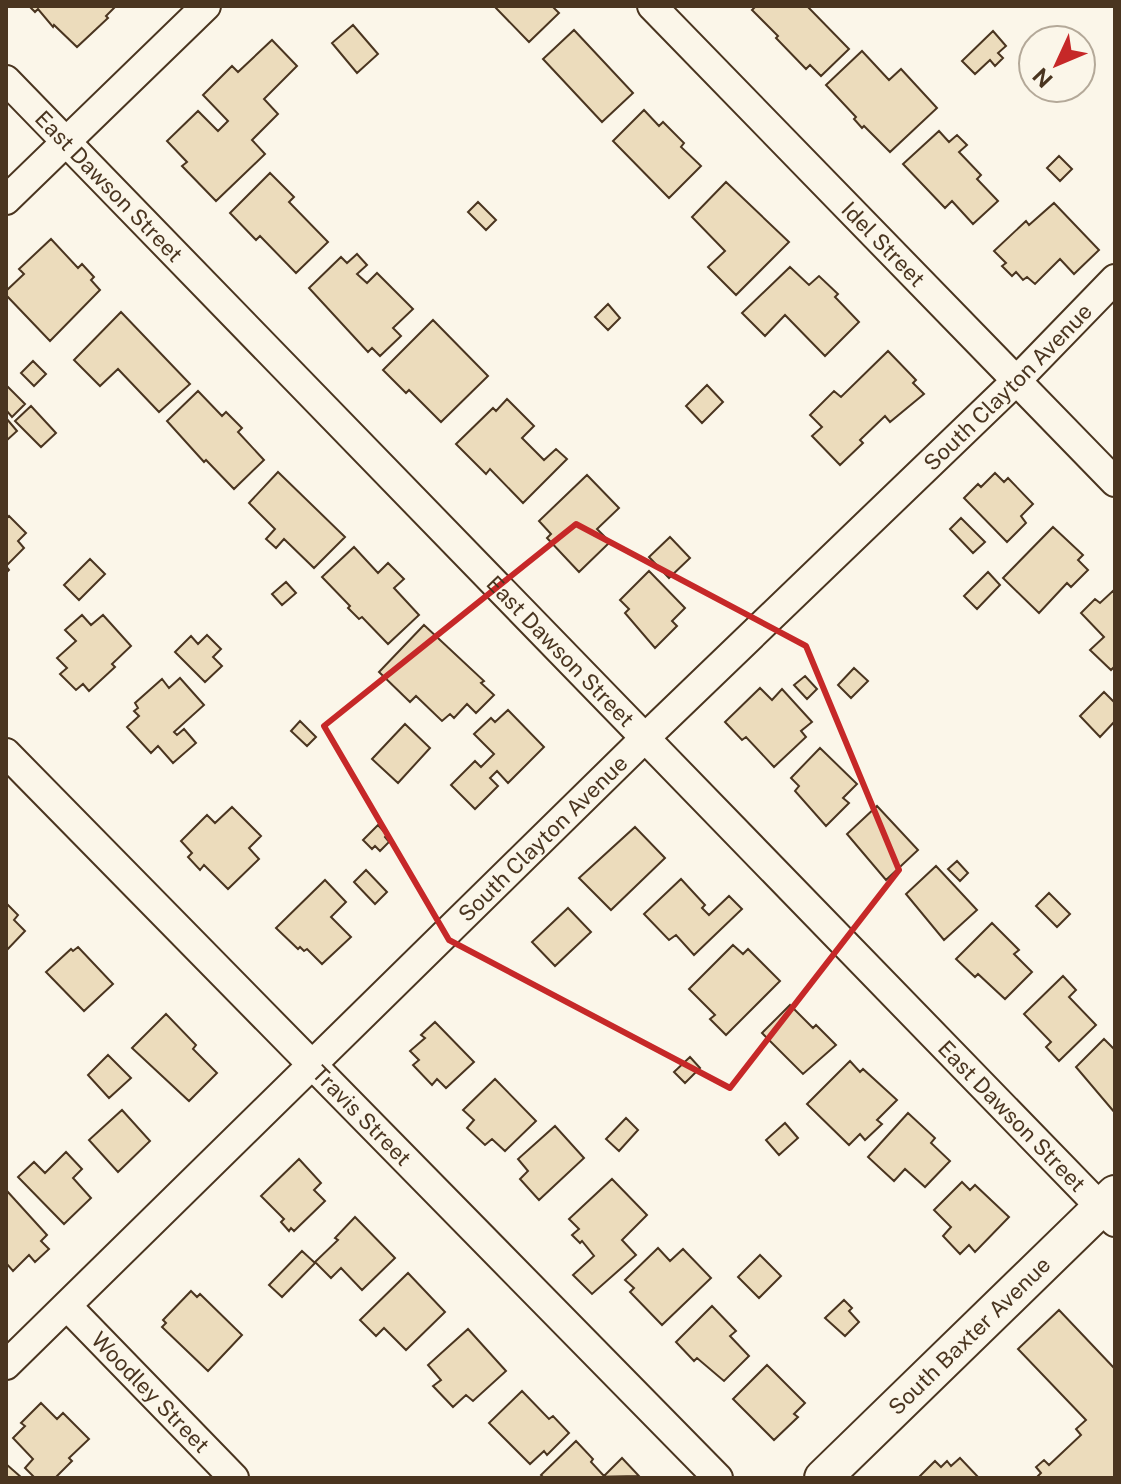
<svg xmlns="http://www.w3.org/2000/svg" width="1121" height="1484" font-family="'Public Sans',sans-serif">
  <rect width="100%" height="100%" fill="#fbf6e9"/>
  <path fill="#ecdcbc" stroke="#4a3520" stroke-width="2" d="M29 6H116L106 16 108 18 77 47 54 25 53 27 38 9 35 12Z
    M494 6H552L559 13 529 42Z
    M756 6H807L849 49 821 76 810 65 806 69 776 38 778 36 752 10Z
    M353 25 378 54 357 73 332 43Z
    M574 30 633 93 602 122 543 59Z
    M993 31 1006 46 998 53 1003 58 995 66 990 60 975 74 962 61Z
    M272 40 297 66 264 99 278 114 252 140 265 154 216 201 182 166 187 162 167 141 198 111 218 131 228 121 203 95 232 66 238 72Z
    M862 51 889 80 901 69 937 108 890 152 864 126 862 128 854 119 856 117 826 85Z
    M644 110 659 126 663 122 684 143 681 147 701 166 669 198 613 141Z
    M939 131 949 142 957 135 967 145 959 152 981 175 977 179 998 201 973 224 952 201 945 208 903 164Z
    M1059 156 1072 169 1060 181 1047 168Z
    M270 173 294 197 289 202 328 242 296 273 260 236 256 240 230 213Z
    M726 182 789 242 736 295 708 267 725 251 692 217Z
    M478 202 496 220 486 230 468 212Z
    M1054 203 1099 250 1074 274 1060 259 1035 284 1027 277 1023 280 1016 272 1012 276 1002 266 1006 263 994 251 1026 221 1029 225Z
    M51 239 78 268 82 264 94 277 91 280 100 290 50 341 6 295V291L24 274 19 269Z
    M357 254 367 265 357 274 367 283 377 273 413 309 393 328 401 336 380 356 372 348 368 352 309 288 341 257 347 263Z
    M790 267 809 285 819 276 838 294 835 297 859 322 825 356 785 315 765 336 742 313Z
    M608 304 620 318 608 330 595 317Z
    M121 312 190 384 159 412 118 369 100 386 74 360Z
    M433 320 488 376 441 422 409 390 406 393 383 370Z
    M888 351 916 380 913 383 924 394 890 422 885 416 860 440 863 443 840 465 812 436 822 427 810 415 834 391 841 397Z
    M33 361 46 374 34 386 21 373Z
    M6 385 25 404 12 417 6 410Z
    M707 385 723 402 702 423 686 406Z
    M198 391 222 416 226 412 242 428 238 432 264 460 234 489 206 460 204 462 167 421Z
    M507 399 534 426 522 438 544 460 556 449 567 459 523 503 490 469 486 474 456 444 493 408 496 411Z
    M31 406 56 433 41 447 15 421Z
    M6 418 17 431 6 441Z
    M278 472 345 537 314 568 284 539 276 548 266 539 275 529 249 503Z
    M995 473 1004 482 1008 478 1033 504 1021 516 1026 523 1007 542 964 498 978 484 981 487Z
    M587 475 619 508 597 529 610 542 579 572 547 538 551 534 539 521Z
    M9 516 26 533 18 541 24 548 6 566 9 570 6 573V519Z
    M961 518 985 542 973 553 950 529Z
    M1053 527 1083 555 1078 560 1088 570 1071 587 1067 583 1039 613 1003 578Z
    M670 537 690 558 669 578 649 557Z
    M354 547 378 573 388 563 404 579 394 588 419 615 388 644 362 617 359 619 348 608 350 606 322 577Z
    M90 559 105 574 79 600 64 585Z
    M649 571 685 608 672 621 677 626 655 648 625 613 629 609 620 600Z
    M988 572 1000 585 977 609 964 596Z
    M286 582 296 593 282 605 272 594Z
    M1114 590 1115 666 1111 670 1090 650 1104 637 1081 613 1095 599 1100 603Z
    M82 615 91 625 103 615 131 646 112 664 115 667 89 691 83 684 76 690 60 674 67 668 57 658 76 641 65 630Z
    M424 625 484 681 481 683 494 695 476 713 467 704 454 718 450 714 442 721 416 696 410 702 379 672Z
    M207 635 221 649 213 657 222 666 205 682 175 652 191 636 198 644Z
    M854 668 868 681 851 698 838 685Z
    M805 676 817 689 807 699 794 685Z
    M180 678 204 705 174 732 177 735 184 729 196 743 173 763 158 746 151 753 127 727 139 716 134 711 138 708 135 703 162 679 169 688Z
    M760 688 772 700 782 689 812 722 801 731 806 737 774 767 746 737 742 740 725 722Z
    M1104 692 1115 703V721L1100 737 1080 716Z
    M508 710 544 747 508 783 497 771 490 778 498 786 475 809 451 785 475 761 481 767 494 754 474 734 491 718 495 722Z
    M300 721 316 737 307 746 291 731Z
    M405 724 430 748 398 783 372 759Z
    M820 748 857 784 843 798 849 803 826 826 795 791 799 786 791 778Z
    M877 806 918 850 886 880 847 834Z
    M232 807 261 836 249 848 259 859 228 889 204 865 200 870 188 857 192 853 181 841 207 815 215 823Z
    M378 825 387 835 385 837 389 842 380 851 375 846 372 849 363 840Z
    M635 827 665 858 611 910 579 878Z
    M957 861 968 873 960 881 948 869Z
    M936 866 977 910 944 940 906 894Z
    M366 870 387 892 375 904 354 882Z
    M681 879 705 905 702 908 709 915 729 896 742 909 694 955 676 935 669 940 644 914Z
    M325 880 346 902 331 917 351 937 322 964 307 949 304 951 300 947 298 949 276 928Z
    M1049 893 1070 914 1057 927 1036 906Z
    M6 903 18 915 14 920 25 931 6 951Z
    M568 908 591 932 555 966 532 942Z
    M992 923 1019 950 1014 954 1032 972 1005 999 978 974 975 977 956 959Z
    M733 945 743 954 748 949 780 981 726 1035 710 1019 715 1015 689 989Z
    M78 947 113 984 84 1011 46 972 71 949 73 951Z
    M1063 976 1076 990 1069 997 1096 1025 1059 1061 1046 1047 1051 1042 1024 1014Z
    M790 1005 813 1028 816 1025 836 1045 803 1074 762 1033Z
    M166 1014 196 1045 193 1049 217 1073 189 1101 132 1048Z
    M435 1022 474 1062 446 1088 437 1079 432 1085 413 1065 419 1060 410 1051 425 1038 421 1035Z
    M1104 1039 1115 1050V1113L1076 1067Z
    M108 1055 131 1078 109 1098 88 1075Z
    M690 1057 700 1068 685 1083 674 1072Z
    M850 1061 860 1072 863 1069 897 1100 877 1120 882 1124 865 1140 860 1134 849 1145 807 1104Z
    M495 1079 536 1121 505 1151 492 1139 485 1145 467 1128 474 1120 463 1110Z
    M122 1110 150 1141 118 1172 89 1140Z
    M908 1113 935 1138 931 1143 950 1161 925 1187 905 1169 894 1181 868 1157Z
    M626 1118 638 1130 619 1151 606 1139Z
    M785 1123 798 1138 779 1155 766 1140Z
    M555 1126 584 1158 539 1200 520 1179 528 1171 518 1159Z
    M66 1152 82 1169 73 1178 91 1198 64 1224 18 1177 34 1162 45 1173Z
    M299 1159 321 1183 314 1190 325 1201 294 1231 291 1228 289 1231 281 1222 284 1219 261 1196Z
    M612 1179 647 1215 622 1240 636 1255 592 1294 573 1275 594 1256 582 1241 580 1243 572 1235 579 1229 569 1219Z
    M962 1182 970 1190 975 1185 1009 1217 975 1252 969 1245 960 1254 943 1236 951 1227 934 1210Z
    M7 1191 47 1235 41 1241 49 1249 35 1262 29 1255 13 1271 6 1263Z
    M355 1217 395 1258 362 1290 341 1268 331 1278 315 1262 338 1240 335 1238Z
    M658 1248 670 1261 683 1249 711 1278 662 1325 630 1292 634 1288 625 1280Z
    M302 1251 315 1263 282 1297 269 1285Z
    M760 1255 781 1276 759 1298 738 1277Z
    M408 1273 445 1312 406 1350 384 1328 376 1336 360 1320Z
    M191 1291 197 1297 200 1294 242 1335 208 1371 162 1327 166 1323 163 1320Z
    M844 1300 852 1308 849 1311 859 1322 845 1336 825 1318Z
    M712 1306 736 1331 730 1336 749 1356 724 1381 697 1358 694 1361 676 1342Z
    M1059 1310 1115 1369V1478H1036L1041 1473 1036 1467 1044 1460 1049 1465 1081 1435 1076 1429 1086 1420 1018 1349Z
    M468 1329 506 1371 473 1401 466 1395 453 1407 433 1386 441 1380 428 1365Z
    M767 1365 805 1403 794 1414 798 1417 774 1440 733 1399Z
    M522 1391 549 1419 553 1416 569 1433 547 1455 544 1451 530 1464 489 1423Z
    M41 1403 57 1419 63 1413 89 1439 69 1458 72 1461 55 1478H35L25 1468 33 1459 13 1438 25 1426 21 1423Z
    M576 1441 593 1459 591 1462 604 1476 622 1458 639 1476 544 1478 541 1475Z
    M960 1458 979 1478H918L935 1461 941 1467 947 1461 951 1466Z
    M6 1464 22 1478H6Z"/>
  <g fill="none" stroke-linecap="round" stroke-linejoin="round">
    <g stroke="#4a3520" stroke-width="32">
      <g id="minor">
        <path id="s1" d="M652 6 1115 482"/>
        <path id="s2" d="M6 80 1115 1222"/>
        <path d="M6 200 206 6"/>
        <path id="s3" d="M6 753 718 1478"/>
        <path id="s4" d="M67 1306 234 1478"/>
        <path id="s5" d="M6 1365 646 737 1017 380 1115 279"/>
      </g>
    </g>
    <g stroke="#4a3520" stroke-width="40">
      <g id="tertiary">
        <path id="s6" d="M823 1478 1115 1194"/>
      </g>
    </g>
    <use href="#minor" stroke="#fbf6e9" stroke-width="28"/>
    <use href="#tertiary" stroke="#fbf6e9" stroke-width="36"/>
  </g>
  <path fill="none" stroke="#c62828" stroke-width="6" stroke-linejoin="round" d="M576 524 806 646 899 870 730 1088 449 940 324 726Z"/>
  <g text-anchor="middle" stroke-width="6" stroke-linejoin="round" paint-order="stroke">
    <g font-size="22" fill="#4a3520" stroke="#fbf6e9">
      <text dy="8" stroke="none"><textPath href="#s2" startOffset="148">East Dawson Street</textPath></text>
      <text dy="8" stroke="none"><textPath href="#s1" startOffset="332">Idel Street</textPath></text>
      <text dy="8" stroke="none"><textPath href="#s5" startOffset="1400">South Clayton Avenue</textPath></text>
      <text dy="8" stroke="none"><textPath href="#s2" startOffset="796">East Dawson Street</textPath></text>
      <text dy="8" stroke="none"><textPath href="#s5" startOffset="752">South Clayton Avenue</textPath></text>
      <text dy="8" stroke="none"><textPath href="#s3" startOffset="508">Travis Street</textPath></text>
      <text dy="8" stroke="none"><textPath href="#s2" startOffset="1444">East Dawson Street</textPath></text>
      <text dy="8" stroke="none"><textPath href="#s6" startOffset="204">South Baxter Avenue</textPath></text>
      <text dy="8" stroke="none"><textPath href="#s4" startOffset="120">Woodley Street</textPath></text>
    </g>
  </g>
  <rect width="1121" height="1484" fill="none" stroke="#4a3520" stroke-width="16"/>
  <g transform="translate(1057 64) rotate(226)"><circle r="38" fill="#fbf6e9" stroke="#b4a999" stroke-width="2"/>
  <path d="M0-6L14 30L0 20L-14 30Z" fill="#c62828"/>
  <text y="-12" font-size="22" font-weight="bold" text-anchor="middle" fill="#4a3520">N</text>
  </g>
</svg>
